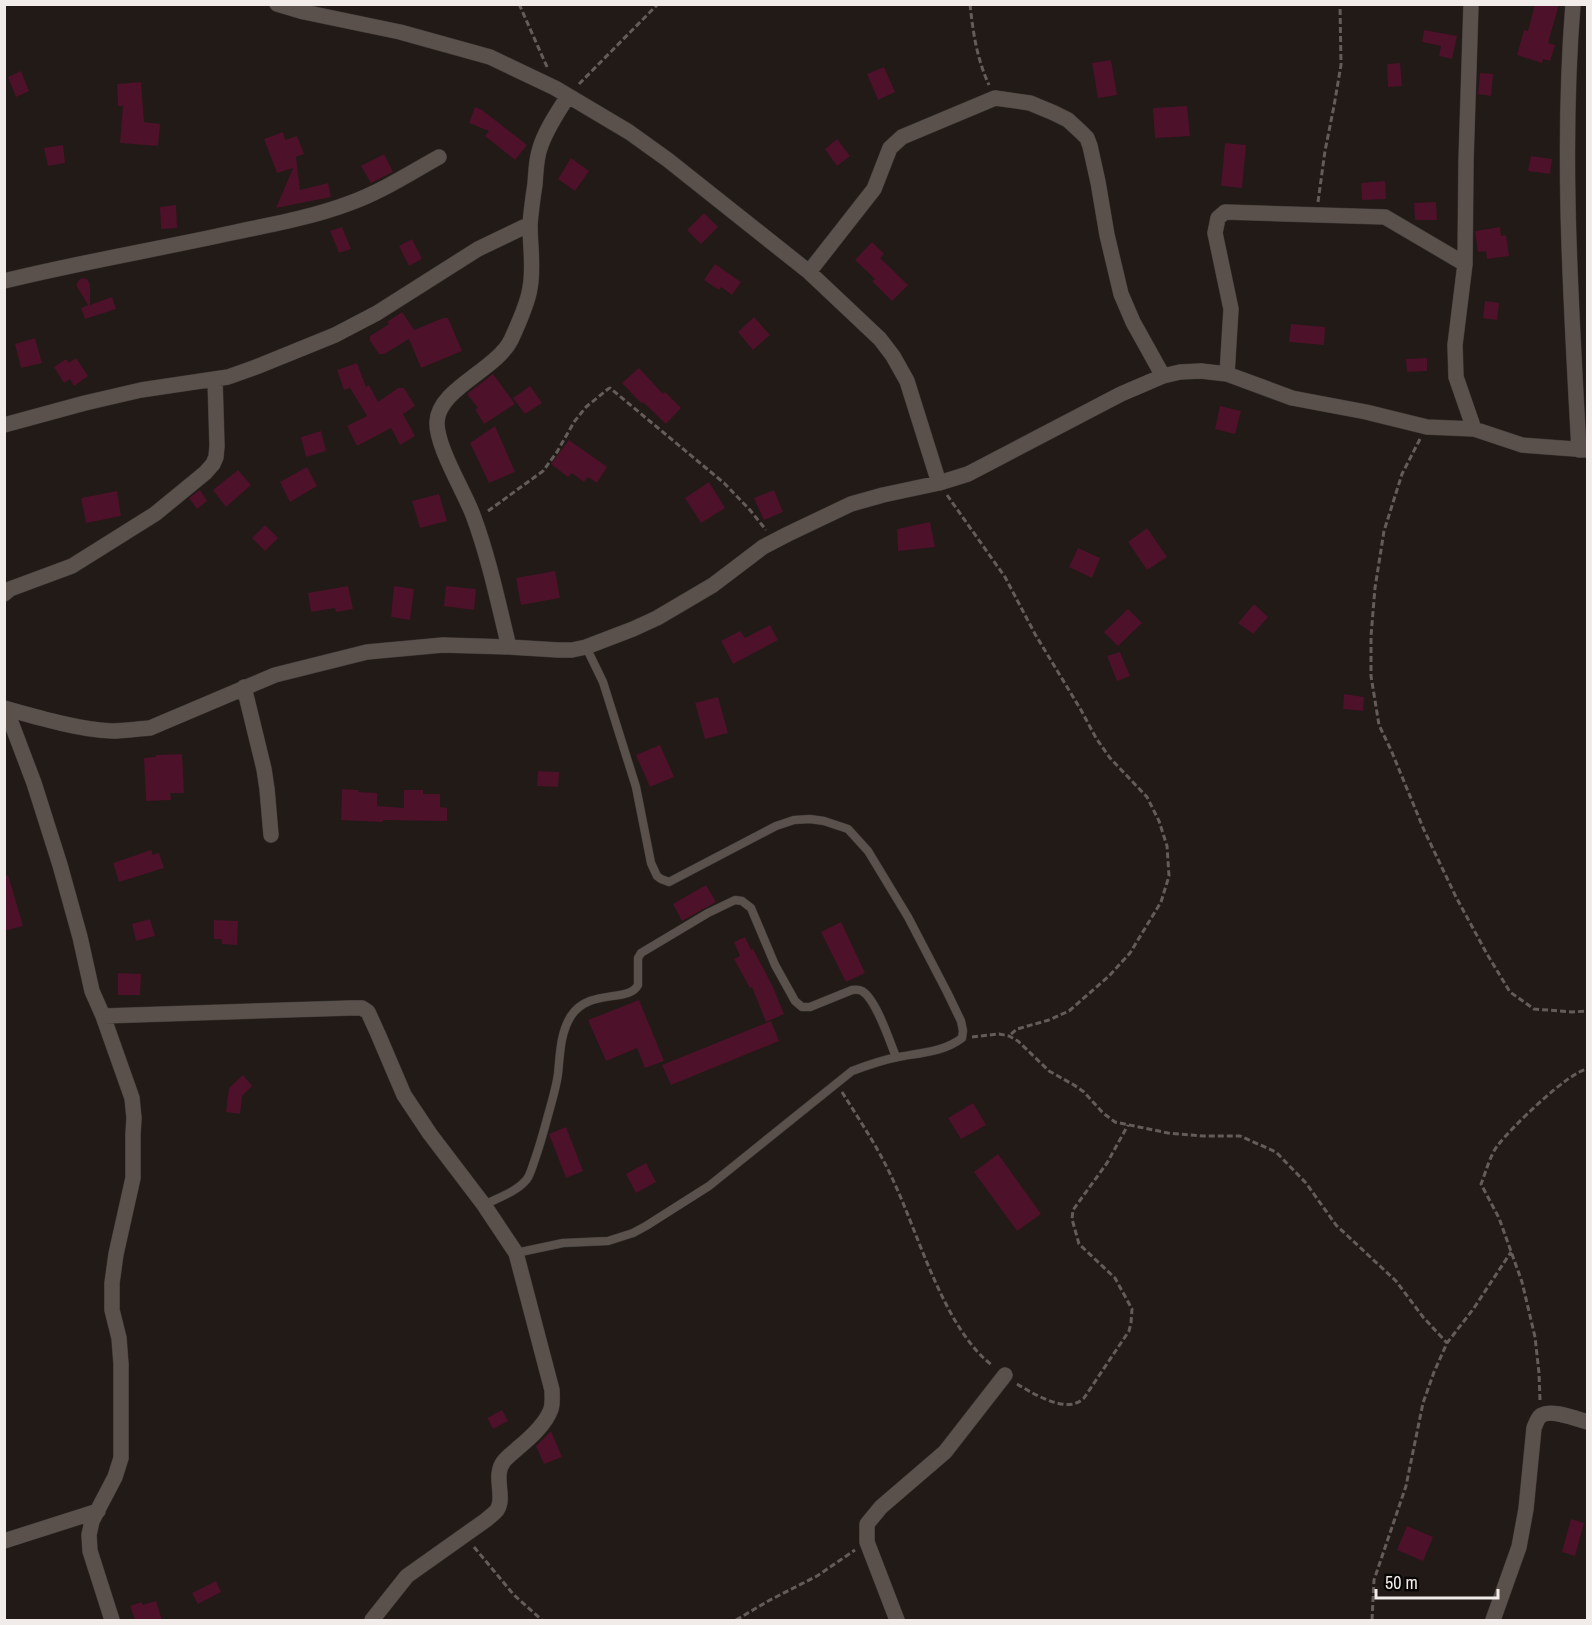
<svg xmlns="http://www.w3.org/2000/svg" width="1592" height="1625" font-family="'Archivo Narrow',sans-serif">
  <rect width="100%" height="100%" fill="#211a16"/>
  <path fill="#4d112a" d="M1535 4H1559L1548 43 1555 45 1550 61 1543 59 1542 63 1517 55 1524 30 1528 31Z
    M1424 30 1457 36 1452 59 1439 56 1441 46 1422 42Z
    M1111 60 1117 95 1098 98 1092 63Z
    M1400 63 1402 86 1388 87 1387 64Z
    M884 67 895 92 878 100 867 74Z
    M21 71 29 91 16 97 8 77Z
    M1480 73 1493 74 1491 96 1478 94Z
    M141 82 144 122 160 124 158 146 120 143 123 106H118L117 84Z
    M1187 106 1190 136 1155 138 1153 108Z
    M475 107 482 110 527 145 515 160 485 136 489 131 469 123Z
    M283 132 285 140 297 136 304 154 296 157 300 190 328 183 331 197 276 208 293 168 277 173 264 139Z
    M837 139 850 156 837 166 825 149Z
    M1225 143 1246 145 1242 188 1221 186Z
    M63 145 65 163 48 166 44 148Z
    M384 154 393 172 371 183 361 166Z
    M1531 156 1552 159 1550 174 1528 171Z
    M571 158 589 171 575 191 558 179Z
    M1385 181 1386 199 1362 200 1361 183Z
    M1436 202 1437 220H1415L1414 203Z
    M176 205 177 228 161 229 160 207Z
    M704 213 718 227 701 244 687 230Z
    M342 227 351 249 339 253 330 231Z
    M1500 227 1501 236 1506 235 1509 256 1487 259 1486 251 1478 252 1475 231Z
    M412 239 422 259 409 266 399 246Z
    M872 242 884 254 880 258 908 285 892 301 872 281 875 279 855 260Z
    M715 264 741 282 732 295 721 287 719 290 704 280Z
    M83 278 87 279 90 285V305L112 297 116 309 85 319 81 308 88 305 76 285 79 280Z
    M1485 301 1499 303 1497 320 1483 318Z
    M402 312 414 330 443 318H448L462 351 421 368 409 339 384 354H379L370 341V336L389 324 387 322Z
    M754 317 770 335 753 350 738 332Z
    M1291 324 1325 327 1324 345 1289 342Z
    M35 338 42 363 21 368 15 344Z
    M76 358 88 376 74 386 70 379 64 383 54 367 66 359 69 363Z
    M1427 358V371L1407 372 1406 359Z
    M357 363 366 387 369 385 378 402 398 388H404L415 406 403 414 415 436 400 445 391 428 357 446 347 426 367 416 350 388 344 390 337 370Z
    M639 368 663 394 665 392 681 408 666 424 643 402 642 404 622 383Z
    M493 374 515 404 484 424 475 409 478 408 467 394Z
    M530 386 542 403 525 414 513 398Z
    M1220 406 1241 411 1235 434 1215 429Z
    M495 426 515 472 489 483 470 443Z
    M321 431 326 451 306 457 301 437Z
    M569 440 607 467 597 483 588 477 584 482 572 473 568 477 551 464Z
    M307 467 317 486 290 502 280 482Z
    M238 470 251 485 226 507 213 490Z
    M709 482 725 508 701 523 685 498Z
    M200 490 207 501 197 509 189 498Z
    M774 490 783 512 764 520 754 498Z
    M117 491 121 516 86 523 81 498Z
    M439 494 447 521 420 528 412 501Z
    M930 522 935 547 898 551 897 529Z
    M265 525 278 538 265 551 252 538Z
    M1147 528 1167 557 1147 570 1128 542Z
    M1078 548 1100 558 1092 578 1069 567Z
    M555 571 560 598 521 605 516 578Z
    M348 586 353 609 336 612 335 608 311 612 308 593Z
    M394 586 414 589 410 620 391 617Z
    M446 586 476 589 474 610 444 606Z
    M1254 604 1268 617 1253 634 1238 623Z
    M1128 609 1142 623 1118 646 1104 632Z
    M770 625 778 640 733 664 721 641 740 631 745 638Z
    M1120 652 1130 676 1117 681 1107 656Z
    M1344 694 1364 697 1363 711 1343 709Z
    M718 697 728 733 705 739 695 703Z
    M660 745 674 777 650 787 636 755Z
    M182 754 184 793H170L171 800 146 801 144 758 156 757V755Z
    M538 771 559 772 558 787 537 786Z
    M342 789 359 790 358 792 377 793V806L404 808V790H423V794H440V807L447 808V821L383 820V822L341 820Z
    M151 850 153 855 159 853 164 868 119 882 113 863Z
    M8 875 23 926 4 931V876Z
    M706 885 716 902 682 921 673 904Z
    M150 919 155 936 136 941 132 924Z
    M214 920 238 921 237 945 222 944V939H214Z
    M841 922 865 973 846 982 821 932Z
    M745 937 751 950 753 949 772 985 784 1014 766 1022 752 987 750 988 734 959 740 956 734 942Z
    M118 973 141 974 140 995H118Z
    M639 1000 664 1061 645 1068 637 1048 606 1061 588 1020Z
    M771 1021 779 1041 671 1085 662 1065Z
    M243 1075 252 1086 242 1096 240 1114 226 1112 229 1088Z
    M973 1103 986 1125 961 1139 948 1118Z
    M566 1127 583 1171 566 1178 549 1134Z
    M998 1154 1041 1214 1017 1231 974 1172Z
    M646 1163 656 1182 636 1193 626 1174Z
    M502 1410 508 1421 493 1429 487 1418Z
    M551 1431 562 1457 544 1464 536 1446Z
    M1571 1519 1584 1523 1575 1556 1562 1552Z
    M1407 1526 1433 1537 1423 1561 1397 1550Z
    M216 1581 221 1592 198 1604 192 1593Z
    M156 1601 162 1620H135L130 1606 142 1602 143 1605Z"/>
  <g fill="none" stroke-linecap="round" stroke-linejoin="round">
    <g stroke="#3d3836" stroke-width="9">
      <path id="lane" d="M484 1205C497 1198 517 1192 527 1179 530 1175 532 1168 534 1162 539 1148 543 1134 547 1119 551 1104 556 1089 558 1074 560 1055 560 1033 571 1016 589 988 629 1003 638 985V958L641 953 708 913 735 900 742 901 751 908 775 965 795 1001 802 1007H810L852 990C857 990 858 989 862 991 876 999 890 1042 896 1057
        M516 1253 563 1243 608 1241 633 1233 646 1226 709 1186 852 1071C868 1065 882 1060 898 1057 920 1053 944 1052 962 1038L963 1031 961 1021 947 992 908 917 868 851 848 829 824 821 810 819 794 820 776 826 669 882 661 879 657 876 651 863 636 787 603 682 586 647"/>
    </g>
    <g stroke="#3d3836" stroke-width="16">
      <path id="street" d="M277 4 304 12 400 32 490 57 555 88 629 132 668 160 809 272 880 339 893 356 907 381 939 483
        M1471 4 1466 161 1465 264 1455 345 1456 377 1474 429
        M1573 4C1561 153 1571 302 1579 450
        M809 272 874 189 890 148 902 137 995 98 1030 103 1054 113 1068 120 1081 132 1087 138 1090 146 1098 182 1107 235 1121 294 1133 322 1163 376
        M4 281C81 262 159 249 236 232 274 224 313 217 350 203 381 192 410 173 439 157
        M1227 374 1231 309 1215 233 1218 218 1225 212 1385 217 1465 264
        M4 425 85 403 141 390 228 377 256 367 335 335 377 313 478 249 530 224
        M4 594 10 589 72 566 155 514 205 473 213 464 216 457 217 446 215 379
        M509 647C498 602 489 558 473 515 464 491 436 446 437 422 438 389 496 370 511 340 517 327 528 302 530 288 534 267 530 246 530 225 531 211 533 197 535 184 536 172 536 159 540 148 546 129 558 112 568 96
        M244 687 264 769 267 789 271 835
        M4 708C36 717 80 730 112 731 124 731 137 729 150 728L275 675 367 652 443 645 509 647 558 650H572L586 647 633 629 657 618 713 585 763 547 788 534 851 504 883 495 939 483 968 474 1121 394 1163 376 1180 372 1201 371 1227 374 1292 398 1366 412 1427 427 1474 429 1522 445 1588 450
        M6 709 34 783 60 865 80 937 92 991 103 1016 132 1098 134 1118 133 1134V1178L116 1254 112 1283V1310L119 1338 121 1364V1458L115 1477 92 1521 89 1535 90 1551 112 1620
        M103 1016 350 1008H362L368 1012 378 1034 404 1095 430 1134 484 1205 516 1253 552 1390C552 1396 553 1403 551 1409 546 1424 530 1438 518 1448 514 1452 508 1456 504 1461 492 1476 506 1497 497 1510 494 1514 489 1517 486 1520L407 1576 372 1620
        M4 1541 98 1511
        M897 1620 867 1542V1524L881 1507 945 1452 1005 1375
        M1493 1620 1519 1547 1526 1509 1534 1428C1536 1423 1538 1417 1542 1415 1552 1409 1576 1419 1588 1422"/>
    </g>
    <path stroke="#635c59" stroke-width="3" stroke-dasharray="6 3" stroke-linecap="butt" d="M519 4 548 69
      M970 4C973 33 977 59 989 85
      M579 84 658 4
      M1318 202 1325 151 1334 106 1341 65 1340 4
      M1420 439 1402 474 1384 531 1375 588 1371 636V676L1379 725 1391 750 1424 830 1456 897 1487 954 1510 992 1534 1009 1572 1012 1588 1011
      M947 495 1005 577 1035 634 1081 710 1096 738 1110 758 1147 797 1159 821 1167 846 1169 876 1161 902 1130 953 1109 976 1069 1011 1049 1020 1017 1029 1009 1036
      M488 511 543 471 557 452 574 422 586 407 608 389 610 388 724 483 750 510 766 530
      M972 1037 999 1034 1009 1036 1018 1041 1049 1071 1074 1085 1084 1092 1103 1113 1115 1122 1168 1133 1203 1136H1240L1276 1152 1306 1183 1336 1225 1396 1281 1423 1317 1447 1343
      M842 1092C860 1121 879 1149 893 1180 919 1235 944 1329 993 1366
      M1017 1384C1030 1392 1060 1410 1076 1403 1079 1402 1082 1400 1084 1398L1129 1331 1131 1323 1132 1309 1115 1278 1079 1244 1072 1219 1073 1210 1107 1163 1128 1125
      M1540 1400 1539 1373 1535 1337 1522 1282 1499 1218 1481 1184C1486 1172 1490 1155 1498 1145 1510 1129 1570 1070 1588 1069
      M474 1547 514 1595 542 1620
      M736 1620 770 1600 817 1576 855 1550
      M1372 1620 1374 1580 1406 1486 1423 1403 1434 1372 1447 1343 1474 1308 1511 1252"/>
    <use href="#lane" stroke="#5a514d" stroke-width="8"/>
    <use href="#street" stroke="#5a514d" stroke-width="15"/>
  </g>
  <rect width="1592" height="1625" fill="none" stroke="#f1ece9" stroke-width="12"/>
  <path d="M1376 1589v9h122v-9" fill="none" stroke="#f1ece9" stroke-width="3"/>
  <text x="1385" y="1589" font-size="18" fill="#f1ece9" stroke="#080605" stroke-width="4.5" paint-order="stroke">50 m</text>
</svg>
